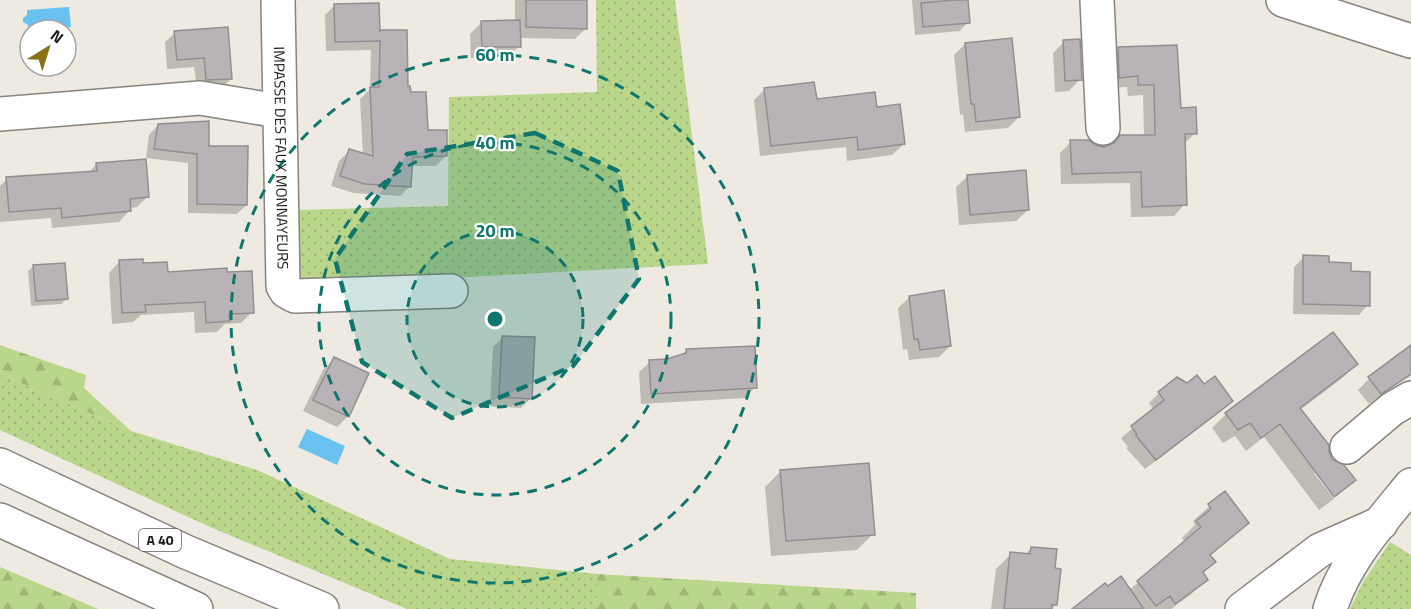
<svg xmlns="http://www.w3.org/2000/svg" width="1411" height="609" font-family="'Titillium Web',sans-serif">
  <defs>
    <pattern id="grass-dots" width="8" height="8" patternUnits="userSpaceOnUse" patternTransform="scale(1.5)"><rect width="8" height="8" fill="#bad68a"/><path d="M2 2h.1M6 6h.1" fill="none" stroke="#9fb776" stroke-width="1.8" stroke-linecap="round"/></pattern>
    <pattern id="forest-firs" width="22" height="20" patternUnits="userSpaceOnUse" patternTransform="scale(1.5)"><rect width="22" height="20" fill="#bad68a"/><path d="M5 1l3.5 6h-7zM16 11l3.5 6h-7z" fill="#9fb776"/></pattern>
  </defs>
  <rect width="100%" height="100%" fill="#eeeae2"/>
  <path fill="url(#grass-dots)" d="M596 0H675L708 264 450 278 298 282 295 210 448 206 449 97 597 92Z
    M0 374 131 431 257 470 450 559 597 574V609H407L210 527 0 430Z
    M1390 542 1411 555V609H1350L1363 582Z"/>
  <path fill="url(#forest-firs)" d="M0 345 86 375 84 388 131 431 0 374Z
    M0 567 98 609H0Z
    M597 574 916 593V609H597Z"/>
  <path fill="#69c1f0" d="M69 7 71 27 29 30 28 25 23 22V18L27 15V10Z
    M307 429 345 446 337 465 298 447Z"/>
  <path fill="#0003" d="M515 0H579L586 28 575 39 519 38V46L508 57 471 58 470 34 481 23 515 22Z
    M912 0H953L968 22 960 31 915 35Z
    M335 5 379 33 426 132 446 156 436 166H411L410 186 400 196 354 193 331 186 339 161 349 151 363 155 360 99 370 89 371 50 326 51 325 15Z
    M175 33 231 79 221 88 197 89 194 67 167 69 165 42Z
    M1064 42 1080 79 1069 91 1055 92 1053 53Z
    M965 44 1019 117 1008 128 965 132 963 114 960 115 954 55Z
    M1119 49 1179 109 1195 133 1184 144 1185 204 1174 216 1131 217 1130 183 1061 184 1060 153 1071 142 1105 148 1144 136 1143 95 1128 96 1127 87 1109 88 1107 60Z
    M765 89 815 101 876 108 904 144 892 155 847 161 846 147 760 156 754 100Z
    M158 125 208 148 246 205 237 214 188 213V163L146 158 149 135Z
    M97 164 148 196 137 207 129 208V211L119 222 52 228 51 218 0 222V186L7 179 88 173Z
    M968 176 1028 210 1016 221 959 225 956 187Z
    M1304 257 1350 272 1368 305 1359 315 1293 314 1294 267Z
    M120 261 142 265 167 273 252 312 241 323 225 324 217 332 195 333 194 312 141 315 133 322 112 324 109 273Z
    M34 266 67 299 61 304 31 306 28 271Z
    M910 297 950 346 939 357 909 360 907 349 903 350 898 308Z
    M503 337 531 398 521 408 490 406 493 347Z
    M1408 348 1411 352V375L1369 404 1358 390 1369 379Z
    M686 351 755 387 745 398 641 404 639 372 650 362 667 360 681 356Z
    M334 359 348 416 337 427 303 411 323 370Z
    M1356 364 1341 379 1300 410 1331 460 1354 480 1336 497 1318 473H1314L1334 499 1319 510 1264 437 1246 451 1235 436 1223 443 1212 428 1226 414Z
    M1187 385 1204 387 1231 401 1220 412 1145 469 1126 448 1128 447 1121 438 1154 410 1149 403 1159 393Z
    M781 471 873 534 857 550 771 556 765 487Z
    M1224 493 1247 523 1209 557 1214 562 1202 574 1206 580 1190 595 1171 609H1077L1108 587 1129 590 1185 543 1182 538 1195 525 1193 521Z
    M1031 548 1053 569 1056 604 1051 609H991L996 569 1011 554 1025 555Z"/>
  <path fill="#b9b2b7" stroke="#948d92" stroke-width="1.5" d="M526 0H587V29L526 27Z
    M954 0H968L970 23 923 27 921 3Z
    M379 3 380 32V30H407L408 86H410L411 92H426L428 130H447V156L413 157 411 187 365 184 340 176 349 149 373 156 370 87H379L380 41 335 42 334 4Z
    M520 20 521 47H482L481 21Z
    M228 27 232 79 206 80 204 58 177 60 174 31Z
    M1012 38 1020 117 976 122 974 104H971L965 43Z
    M1080 39 1082 80 1065 81 1063 40Z
    M1177 45 1181 108 1196 107 1197 134H1185L1187 205 1142 207 1141 172 1072 174 1070 140H1089L1095 145 1104 147 1114 143 1120 135H1155L1154 85H1138V76L1119 78 1118 47Z
    M814 82 817 99 875 92 877 107 900 104 905 144 858 150 857 137 771 146 764 88Z
    M209 121V146H248L247 205 197 204V154L154 149 158 124Z
    M146 159 149 197 130 199 131 211 62 218 61 208 9 212 6 177 97 171 96 163Z
    M1026 170 1029 210 970 215 967 175Z
    M1303 255 1329 256V262L1351 263V271L1370 272V306L1303 304Z
    M143 259V263L167 262 168 272 227 268V272L252 271 254 313 229 314 230 321 206 323 205 302 145 305 146 312 122 313 119 260Z
    M65 263 68 299 36 301 33 265Z
    M944 290 951 346 920 350 918 339H914L909 296Z
    M1333 332 1358 364 1300 408 1329 445V451L1332 459 1344 465 1356 480 1334 497 1280 424 1261 438 1250 423 1238 430 1225 413Z
    M502 336 535 337 532 399 499 397Z
    M1411 345V374L1381 394 1368 377Z
    M755 346 757 388 651 394 649 360 667 359 686 353V349Z
    M334 357 369 373 349 417 313 400Z
    M1197 375 1204 384 1215 376 1233 401 1156 460 1136 436 1137 435 1131 426 1164 400 1158 392 1177 377 1187 383Z
    M869 463 875 535 786 541 780 470Z
    M1225 491 1249 523 1210 555 1216 562 1203 572 1208 580 1175 604 1170 596 1156 606 1137 581 1201 527 1196 521 1211 509 1208 504Z
    M1031 547 1057 549 1055 568 1061 569 1057 605H1052V609H1004L1010 552 1030 554Z
    M1121 576 1144 609H1072L1105 583 1108 586Z"/>
  <g fill="none" stroke-linecap="round" stroke-linejoin="round">
    <g stroke="#87847d" stroke-width="36">
      <g id="minor">
        <path id="s1" d="M278 0 283 286 286 291 295 296 451 291"/>
        <path d="M1097 0 1103 128"/>
        <path d="M1283 0 1411 41"/>
        <path d="M0 114 200 98 279 111"/>
        <path d="M1347 447 1392 409 1411 398"/>
        <path d="M1242 609 1320 550 1381 523"/>
        <path d="M1330 609C1345 561 1380 523 1411 485"/>
      </g>
    </g>
    <g stroke="#87847d" stroke-width="36">
      <path id="highway" d="M0 465 186 552 322 609
        M0 520 196 609"/>
    </g>
    <use href="#minor" stroke="#fff" stroke-width="33"/>
    <use href="#highway" stroke="#fff" stroke-width="33"/>
  </g>
  <path fill="#0f766e" fill-opacity="0.2" stroke="#0f766e" stroke-width="4.5" stroke-dasharray="12 8" stroke-linejoin="round" d="M535 133 618 171 639 279 573 366 452 418 362 362 335 259 407 154Z"/>
  <circle cx="495" cy="319" r="88" fill="#0f766e" fill-opacity=".12"/>
  <g fill="none" stroke="#0f766e" stroke-width="3" stroke-dasharray="10 8">
    <circle cx="495" cy="319" r="88"/>
    <circle cx="495" cy="319" r="176"/>
    <circle cx="495" cy="319" r="264"/>
  </g>
  <g text-anchor="middle" stroke-width="4.5" stroke-linejoin="round" paint-order="stroke">
    <rect fill="#fff" stroke="#605f5d" stroke-width="1.5" x="139" y="529" width="42" height="22" rx="4.5"/>
    <g font-size="14" font-weight="bold" fill="#1c1b18">
      <text x="160" y="545">A 40</text>
    </g>
    <g font-size="15" fill="#1c1b18" stroke="#fff">
      <text dy="5" stroke="none"><textPath href="#s1" startOffset="158">IMPASSE DES FAUX MONNAYEURS</textPath></text>
    </g>
  </g>
  <circle cx="495" cy="319" r="9" fill="#0f766e" stroke="#fff" stroke-width="3"/>
  <g font-size="18" text-anchor="middle" font-weight="bold" fill="#0f766e" stroke="#fff" stroke-width="4.5" stroke-linejoin="round" paint-order="stroke">
    <text x="495" y="61">60 m</text>
    <text x="495" y="149">40 m</text>
    <text x="495" y="237">20 m</text>
  </g>
  <g transform="translate(48 48) rotate(38)"><circle r="28" fill="#ffffff" stroke="#a4a4a3" stroke-width="1.5"/>
  <path d="M0-4.5L10 22L0 15L-10 22Z" fill="#897316"/>
  <text y="-9" font-size="16" font-weight="bold" text-anchor="middle" fill="#1c1b18">N</text>
  </g>
</svg>
